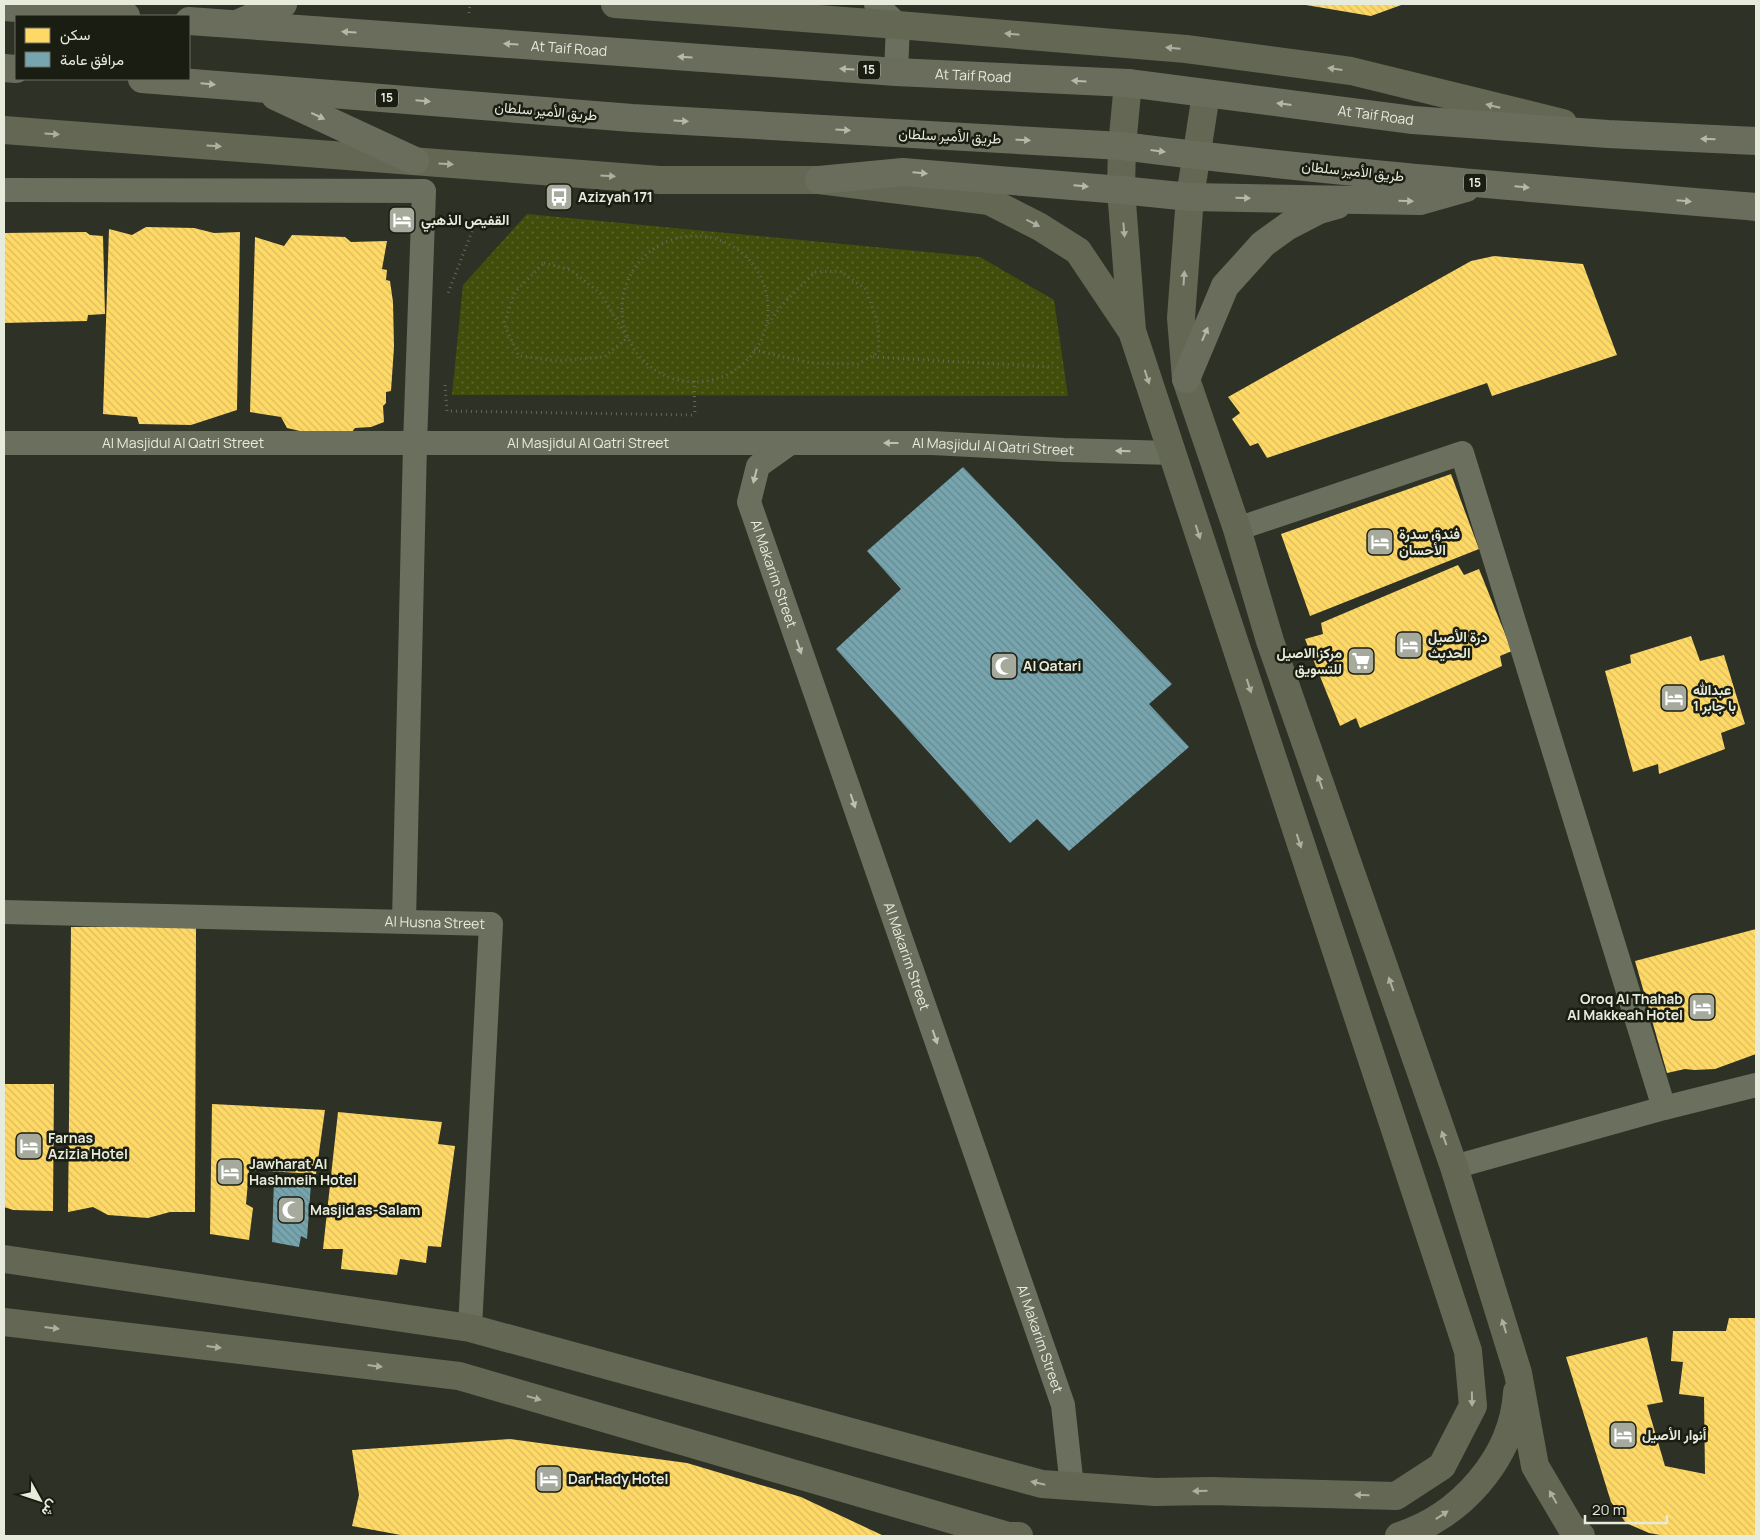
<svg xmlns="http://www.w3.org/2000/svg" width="1760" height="1540" font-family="Manrope,Vazirmatn,sans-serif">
  <defs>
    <pattern id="grass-dots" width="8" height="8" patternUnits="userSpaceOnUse" patternTransform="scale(1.25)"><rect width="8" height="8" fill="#414d0b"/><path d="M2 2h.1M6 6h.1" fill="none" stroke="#5c672e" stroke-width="1.8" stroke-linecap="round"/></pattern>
    <pattern id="homes-back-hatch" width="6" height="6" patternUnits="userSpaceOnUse" patternTransform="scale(1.25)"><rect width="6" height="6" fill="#ffd966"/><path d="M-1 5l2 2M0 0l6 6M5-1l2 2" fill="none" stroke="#dabc5f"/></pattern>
    <pattern id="public-back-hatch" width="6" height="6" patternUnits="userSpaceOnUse" patternTransform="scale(1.25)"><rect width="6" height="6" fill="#76a5af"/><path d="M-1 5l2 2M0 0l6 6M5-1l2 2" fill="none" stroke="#67888e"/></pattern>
  </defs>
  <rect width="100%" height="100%" fill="#2e3125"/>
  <path fill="url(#grass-dots)" d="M527 214 980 257 1054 300 1068 396 452 395 463 285Z"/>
  <path fill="url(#homes-back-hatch)" d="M1300 4H1404L1371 16Z
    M146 227 194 228 214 233 240 232 237 410 191 425 139 424 137 417 103 414 109 229 132 235Z
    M86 232 90 235 103 236 105 314 88 315 87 321 4 323V233Z
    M292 235 345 237 351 242 387 241 382 269 387 270 386 280 390 281 393 302 394 347 391 391 386 392V403L383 406 384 422 371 427 355 428 351 433 313 434 287 428 281 417 250 412 255 237 284 246Z
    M1494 256 1583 264 1617 355 1492 396 1487 383 1267 458 1258 443 1250 446 1232 419 1240 413 1228 397 1471 261Z
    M1451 474 1479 549 1310 616 1281 534Z
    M1458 565 1464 575 1479 569 1512 651 1500 656 1502 666 1360 728 1356 718 1340 726 1305 639 1323 634 1321 623Z
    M1691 636 1700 661 1724 655 1745 724 1721 733 1725 749 1659 774 1658 764 1633 772 1605 671 1631 663 1630 655Z
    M196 926 195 1212H170L148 1218 108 1215 93 1207 68 1212 71 927Z
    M1756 929V1054L1715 1069 1694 1070 1685 1069 1667 1073 1635 961Z
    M4 1084H54L53 1211 13 1210 4 1207Z
    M212 1104 325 1110 316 1174 249 1170 246 1204 253 1208 249 1240 210 1234Z
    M338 1112 442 1122 438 1144 455 1146 441 1247 428 1246 426 1263 400 1259 397 1275 341 1269 343 1249H323Z
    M1729 1318H1756V1536H1666L1649 1533 1626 1523 1611 1502 1566 1357 1647 1337 1663 1402 1647 1405 1665 1466 1705 1474 1704 1397 1679 1394 1683 1362 1671 1361 1673 1331H1726Z
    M510 1439 687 1463 801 1497 884 1536H406L352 1526 359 1495 352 1450Z"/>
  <path fill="url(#public-back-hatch)" d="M963 467 1172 684 1149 704 1189 747 1069 851 1037 819 1010 843 836 649 901 589 867 551Z
    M274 1179 311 1183 307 1239 301 1236 299 1247 272 1242Z"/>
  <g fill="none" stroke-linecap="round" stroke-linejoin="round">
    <path stroke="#646759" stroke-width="3" stroke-dasharray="1 4" stroke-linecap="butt" d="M469 13 470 4
      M447 218 476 221 448 293
      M622 309a73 73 0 1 1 146 0a73 73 0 1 1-146 0Z
      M544 263 571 270 601 294 627 338 604 357 558 361 519 356 504 324 515 292Z
      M754 350 811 363 858 364 879 352 878 325 866 289 840 271 815 272 783 304 766 326
      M873 357 1053 367
      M694 381 695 416
      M445 385 447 411 694 415"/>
    <g stroke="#6b6f5e" stroke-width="24">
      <path d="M876 4 898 25 896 72"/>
      <path d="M4 190 424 191 415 444 404 921"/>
      <path id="s1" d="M4 443H932L1064 450 1172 453"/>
      <path id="s2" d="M789 444 758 466 749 502 1063 1405 1072 1487"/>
      <path d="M1237 529 1462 453 1664 1108"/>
      <path id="s3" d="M4 912 491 924 470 1328"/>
      <path d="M1454 1167 1664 1108 1756 1085"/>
    </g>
    <path stroke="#636754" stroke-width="28" d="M615 4 898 25 1186 49 1351 71 1563 123
      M1206 94 1190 197 1181 318 1186 379 1237 529 1270 641 1454 1167 1518 1373 1535 1466 1571 1527 1581 1536
      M4 130 660 180H819L989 201 1040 227 1078 251 1131 330
      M4 1259 470 1328 1042 1484 1155 1492 1211 1491 1396 1496 1442 1466 1473 1406 1468 1351 1132 331 1121 190 1122 146 1128 83
      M4 1322 459 1376 1008 1536H1019
      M1399 1536C1460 1517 1513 1458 1517 1392"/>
    <g stroke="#6a6d5c" stroke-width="28">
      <path d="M4 7 126 16"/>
      <path id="s4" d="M189 21 896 72 1128 83 1413 120 1608 134 1756 141"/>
      <path d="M241 22 283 4"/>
      <path d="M4 68 16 69"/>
      <path d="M142 79 632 118 1122 146C1332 173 1545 189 1756 207"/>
      <path d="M275 96 415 161"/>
      <path d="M819 180 903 172 1121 190 1190 197 1420 201 1466 188"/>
      <path d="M1186 379 1225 286 1263 244 1288 226 1319 210 1337 205"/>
    </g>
  </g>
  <defs><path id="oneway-solid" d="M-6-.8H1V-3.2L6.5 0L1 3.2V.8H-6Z" transform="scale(1.25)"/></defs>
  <g fill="#b5b9a9">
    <use href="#oneway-solid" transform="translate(349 32) rotate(-176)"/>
    <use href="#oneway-solid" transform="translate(511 44) rotate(-176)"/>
    <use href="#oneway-solid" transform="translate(685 57) rotate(-176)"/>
    <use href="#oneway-solid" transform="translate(847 69) rotate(-176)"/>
    <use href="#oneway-solid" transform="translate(1079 81) rotate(-177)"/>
    <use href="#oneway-solid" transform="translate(208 84) rotate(5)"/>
    <use href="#oneway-solid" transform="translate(423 101) rotate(5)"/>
    <use href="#oneway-solid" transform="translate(1284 104) rotate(-173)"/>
    <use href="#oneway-solid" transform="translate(318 116) rotate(25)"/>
    <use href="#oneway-solid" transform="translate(681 121) rotate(3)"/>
    <use href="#oneway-solid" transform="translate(843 130) rotate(3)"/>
    <use href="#oneway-solid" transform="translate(1708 139) rotate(-178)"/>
    <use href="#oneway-solid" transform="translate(1023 140) rotate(3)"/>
    <use href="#oneway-solid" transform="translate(1158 151) rotate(7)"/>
    <use href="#oneway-solid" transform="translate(920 173) rotate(5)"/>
    <use href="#oneway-solid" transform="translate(1081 186) rotate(5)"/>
    <use href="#oneway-solid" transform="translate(1522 187) rotate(5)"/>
    <use href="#oneway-solid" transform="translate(1243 198) rotate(1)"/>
    <use href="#oneway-solid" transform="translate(1406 201) rotate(1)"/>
    <use href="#oneway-solid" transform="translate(1684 201) rotate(5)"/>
    <use href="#oneway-solid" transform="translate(1205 334) rotate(-67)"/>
  </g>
  <g fill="#acb09f">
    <use href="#oneway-solid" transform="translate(1012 34) rotate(-175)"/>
    <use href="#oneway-solid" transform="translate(1173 48) rotate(-175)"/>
    <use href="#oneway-solid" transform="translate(1335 69) rotate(-172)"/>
    <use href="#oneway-solid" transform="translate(1493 106) rotate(-166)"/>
    <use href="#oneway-solid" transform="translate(52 134) rotate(4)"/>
    <use href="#oneway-solid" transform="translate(214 146) rotate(4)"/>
    <use href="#oneway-solid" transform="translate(446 164) rotate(4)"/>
    <use href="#oneway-solid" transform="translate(608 176) rotate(4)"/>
    <use href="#oneway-solid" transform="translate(1033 223) rotate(27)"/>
    <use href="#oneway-solid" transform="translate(1124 230) rotate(85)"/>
    <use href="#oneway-solid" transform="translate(1184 278) rotate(-86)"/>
    <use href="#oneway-solid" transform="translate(1147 377) rotate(72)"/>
    <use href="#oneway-solid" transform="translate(1198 532) rotate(72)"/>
    <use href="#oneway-solid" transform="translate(1249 686) rotate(72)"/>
    <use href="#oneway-solid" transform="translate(1320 782) rotate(-109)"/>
    <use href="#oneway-solid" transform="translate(1299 841) rotate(72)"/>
    <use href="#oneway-solid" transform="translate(1391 984) rotate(-109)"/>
    <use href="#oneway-solid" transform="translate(1444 1138) rotate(-109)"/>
    <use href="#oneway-solid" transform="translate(1504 1326) rotate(-107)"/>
    <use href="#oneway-solid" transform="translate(52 1328) rotate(7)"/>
    <use href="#oneway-solid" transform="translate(214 1347) rotate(7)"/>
    <use href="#oneway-solid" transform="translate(375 1366) rotate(7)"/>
    <use href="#oneway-solid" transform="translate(534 1398) rotate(16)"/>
    <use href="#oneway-solid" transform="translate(1472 1399) rotate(89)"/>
    <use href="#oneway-solid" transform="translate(1038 1483) rotate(-167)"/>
    <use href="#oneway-solid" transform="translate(1200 1491) rotate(178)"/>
    <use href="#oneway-solid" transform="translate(1362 1495) rotate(-178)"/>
    <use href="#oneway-solid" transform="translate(1553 1497) rotate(-120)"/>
    <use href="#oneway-solid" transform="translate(1442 1515) rotate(-34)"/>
  </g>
  <g fill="#bcc0b0">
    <use href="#oneway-solid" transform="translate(891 443) rotate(180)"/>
    <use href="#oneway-solid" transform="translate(1123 451) rotate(-179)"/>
    <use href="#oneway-solid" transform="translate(755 476) rotate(104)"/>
    <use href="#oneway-solid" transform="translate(799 647) rotate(71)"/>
    <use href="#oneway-solid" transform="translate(853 801) rotate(71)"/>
    <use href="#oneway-solid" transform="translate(935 1037) rotate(71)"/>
  </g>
  <defs>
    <g id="bus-square" transform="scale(1.4375)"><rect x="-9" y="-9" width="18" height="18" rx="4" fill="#a6aa9c" stroke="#1a1d12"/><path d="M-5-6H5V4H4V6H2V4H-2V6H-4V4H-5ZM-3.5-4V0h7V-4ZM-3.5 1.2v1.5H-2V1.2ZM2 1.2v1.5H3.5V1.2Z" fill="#fff"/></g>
    <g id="hotel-square" transform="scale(1.4375)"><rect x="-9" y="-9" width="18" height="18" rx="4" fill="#a6aa9c" stroke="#1a1d12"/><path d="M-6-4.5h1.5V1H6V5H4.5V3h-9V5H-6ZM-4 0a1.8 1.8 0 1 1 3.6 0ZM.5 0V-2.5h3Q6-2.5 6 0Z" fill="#fff"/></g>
    <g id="supermarket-square" transform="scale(1.4375)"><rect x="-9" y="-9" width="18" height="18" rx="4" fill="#a6aa9c" stroke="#1a1d12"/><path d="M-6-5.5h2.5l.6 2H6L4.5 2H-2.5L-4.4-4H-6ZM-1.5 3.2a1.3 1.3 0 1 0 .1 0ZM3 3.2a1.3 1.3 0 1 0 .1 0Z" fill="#fff"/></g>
    <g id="mosque-square" transform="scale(1.4375)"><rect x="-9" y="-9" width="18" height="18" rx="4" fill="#a6aa9c" stroke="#1a1d12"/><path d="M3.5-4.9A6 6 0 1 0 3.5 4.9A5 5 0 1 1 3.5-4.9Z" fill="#fff"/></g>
  </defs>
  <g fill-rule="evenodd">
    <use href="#bus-square" x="559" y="197"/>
    <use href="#hotel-square" x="402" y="220"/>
    <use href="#hotel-square" x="1380" y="542"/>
    <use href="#hotel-square" x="1409" y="645"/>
    <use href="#supermarket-square" x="1361" y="661"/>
    <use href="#mosque-square" x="1004" y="666"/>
    <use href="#hotel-square" x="1674" y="698"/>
    <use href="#hotel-square" x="1702" y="1007"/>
    <use href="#hotel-square" x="29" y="1146"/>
    <use href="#hotel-square" x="230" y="1172"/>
    <use href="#mosque-square" x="291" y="1210"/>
    <use href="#hotel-square" x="1623" y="1435"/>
    <use href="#hotel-square" x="549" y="1479"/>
  </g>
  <g text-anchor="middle" stroke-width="5" stroke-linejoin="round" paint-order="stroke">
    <g fill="#1a1d12" stroke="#aaad9f" stroke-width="1">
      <rect x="858" y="60.5" width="22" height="19" rx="4"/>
      <rect x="376" y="88.5" width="22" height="19" rx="4"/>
      <rect x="1464" y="173.5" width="22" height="19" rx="4"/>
    </g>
    <g font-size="12" font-weight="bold" fill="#e7ebdc">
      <text x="869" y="74">15</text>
      <text x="387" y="102">15</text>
      <text x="1475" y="187">15</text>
    </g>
    <g font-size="14" fill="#e7ebdc" stroke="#1a1d12">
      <text dy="5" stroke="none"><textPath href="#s4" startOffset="381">At Taif Road</textPath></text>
      <text dy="5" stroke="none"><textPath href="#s4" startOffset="786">At Taif Road</textPath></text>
      <text transform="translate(546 111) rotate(5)" y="5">طريق الأمير سلطان</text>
      <text dy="5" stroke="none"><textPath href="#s4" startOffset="1191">At Taif Road</textPath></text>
      <text transform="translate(950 136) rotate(3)" y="5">طريق الأمير سلطان</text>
      <text transform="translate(1353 171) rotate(6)" y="5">طريق الأمير سلطان</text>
      <text dy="5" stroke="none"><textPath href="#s1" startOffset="179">Al Masjidul Al Qatri Street</textPath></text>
      <text dy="5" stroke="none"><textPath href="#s1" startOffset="584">Al Masjidul Al Qatri Street</textPath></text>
      <text dy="5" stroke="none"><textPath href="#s1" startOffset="989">Al Masjidul Al Qatri Street</textPath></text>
      <text dy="5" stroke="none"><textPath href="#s2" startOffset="151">Al Makarim Street</textPath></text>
      <text dy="5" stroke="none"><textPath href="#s3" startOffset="431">Al Husna Street</textPath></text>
      <text dy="5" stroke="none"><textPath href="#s2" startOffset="556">Al Makarim Street</textPath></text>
      <text dy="5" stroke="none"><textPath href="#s2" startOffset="961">Al Makarim Street</textPath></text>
    </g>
    <g font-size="14" font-weight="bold" fill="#e7ebdc" stroke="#1a1d12" text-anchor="start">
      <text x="578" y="202">Azizyah 171</text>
      <text x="421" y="225">القفيص الذهبي</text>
      <text x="1399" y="539">فندق سدرة<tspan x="1399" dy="16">الأحسان</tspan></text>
      <text x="1428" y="642">درة الأصيل<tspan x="1428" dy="16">الحديث</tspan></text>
      <text x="1342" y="658" text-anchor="end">مركز الاصيل<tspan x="1342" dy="16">للتسويق</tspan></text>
      <text x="1023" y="671">Al Qatari</text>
      <text x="1693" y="695">عبدالله<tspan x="1693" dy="16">با جابر 1</tspan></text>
      <text x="1683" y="1004" text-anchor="end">Oroq Al Thahab<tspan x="1683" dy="16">Al Makkeah Hotel</tspan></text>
      <text x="48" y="1143">Farnas<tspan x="48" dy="16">Azizia Hotel</tspan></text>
      <text x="249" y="1169">Jawharat Al<tspan x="249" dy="16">Hashmeih Hotel</tspan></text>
      <text x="310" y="1215">Masjid as-Salam</text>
      <text x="1642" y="1440">أنوار الأصيل</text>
      <text x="568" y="1484">Dar Hady Hotel</text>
    </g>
  </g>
  <rect width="1760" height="1540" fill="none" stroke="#e7ebdc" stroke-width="10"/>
  <rect x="15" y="15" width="175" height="65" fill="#1a1d12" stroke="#6c6f63"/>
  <rect x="25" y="28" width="25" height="15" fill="#ffd966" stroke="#6c6f63"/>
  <text x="60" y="40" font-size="15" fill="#e7ebdc">سكن</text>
  <rect x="25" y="52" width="25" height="15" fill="#76a5af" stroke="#6c6f63"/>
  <text x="60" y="65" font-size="15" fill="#e7ebdc">مرافق عامة</text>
  <g transform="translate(40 1500) rotate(130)" stroke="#1a1d12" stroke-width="4" paint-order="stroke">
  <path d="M0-4L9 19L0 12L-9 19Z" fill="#e7ebdc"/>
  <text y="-8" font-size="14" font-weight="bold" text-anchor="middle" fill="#e7ebdc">ش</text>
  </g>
  <path d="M1585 1515v8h82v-8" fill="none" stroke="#e7ebdc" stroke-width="2.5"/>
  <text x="1592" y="1515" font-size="15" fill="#e7ebdc" stroke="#1a1d12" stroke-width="4" paint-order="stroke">20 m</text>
</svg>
